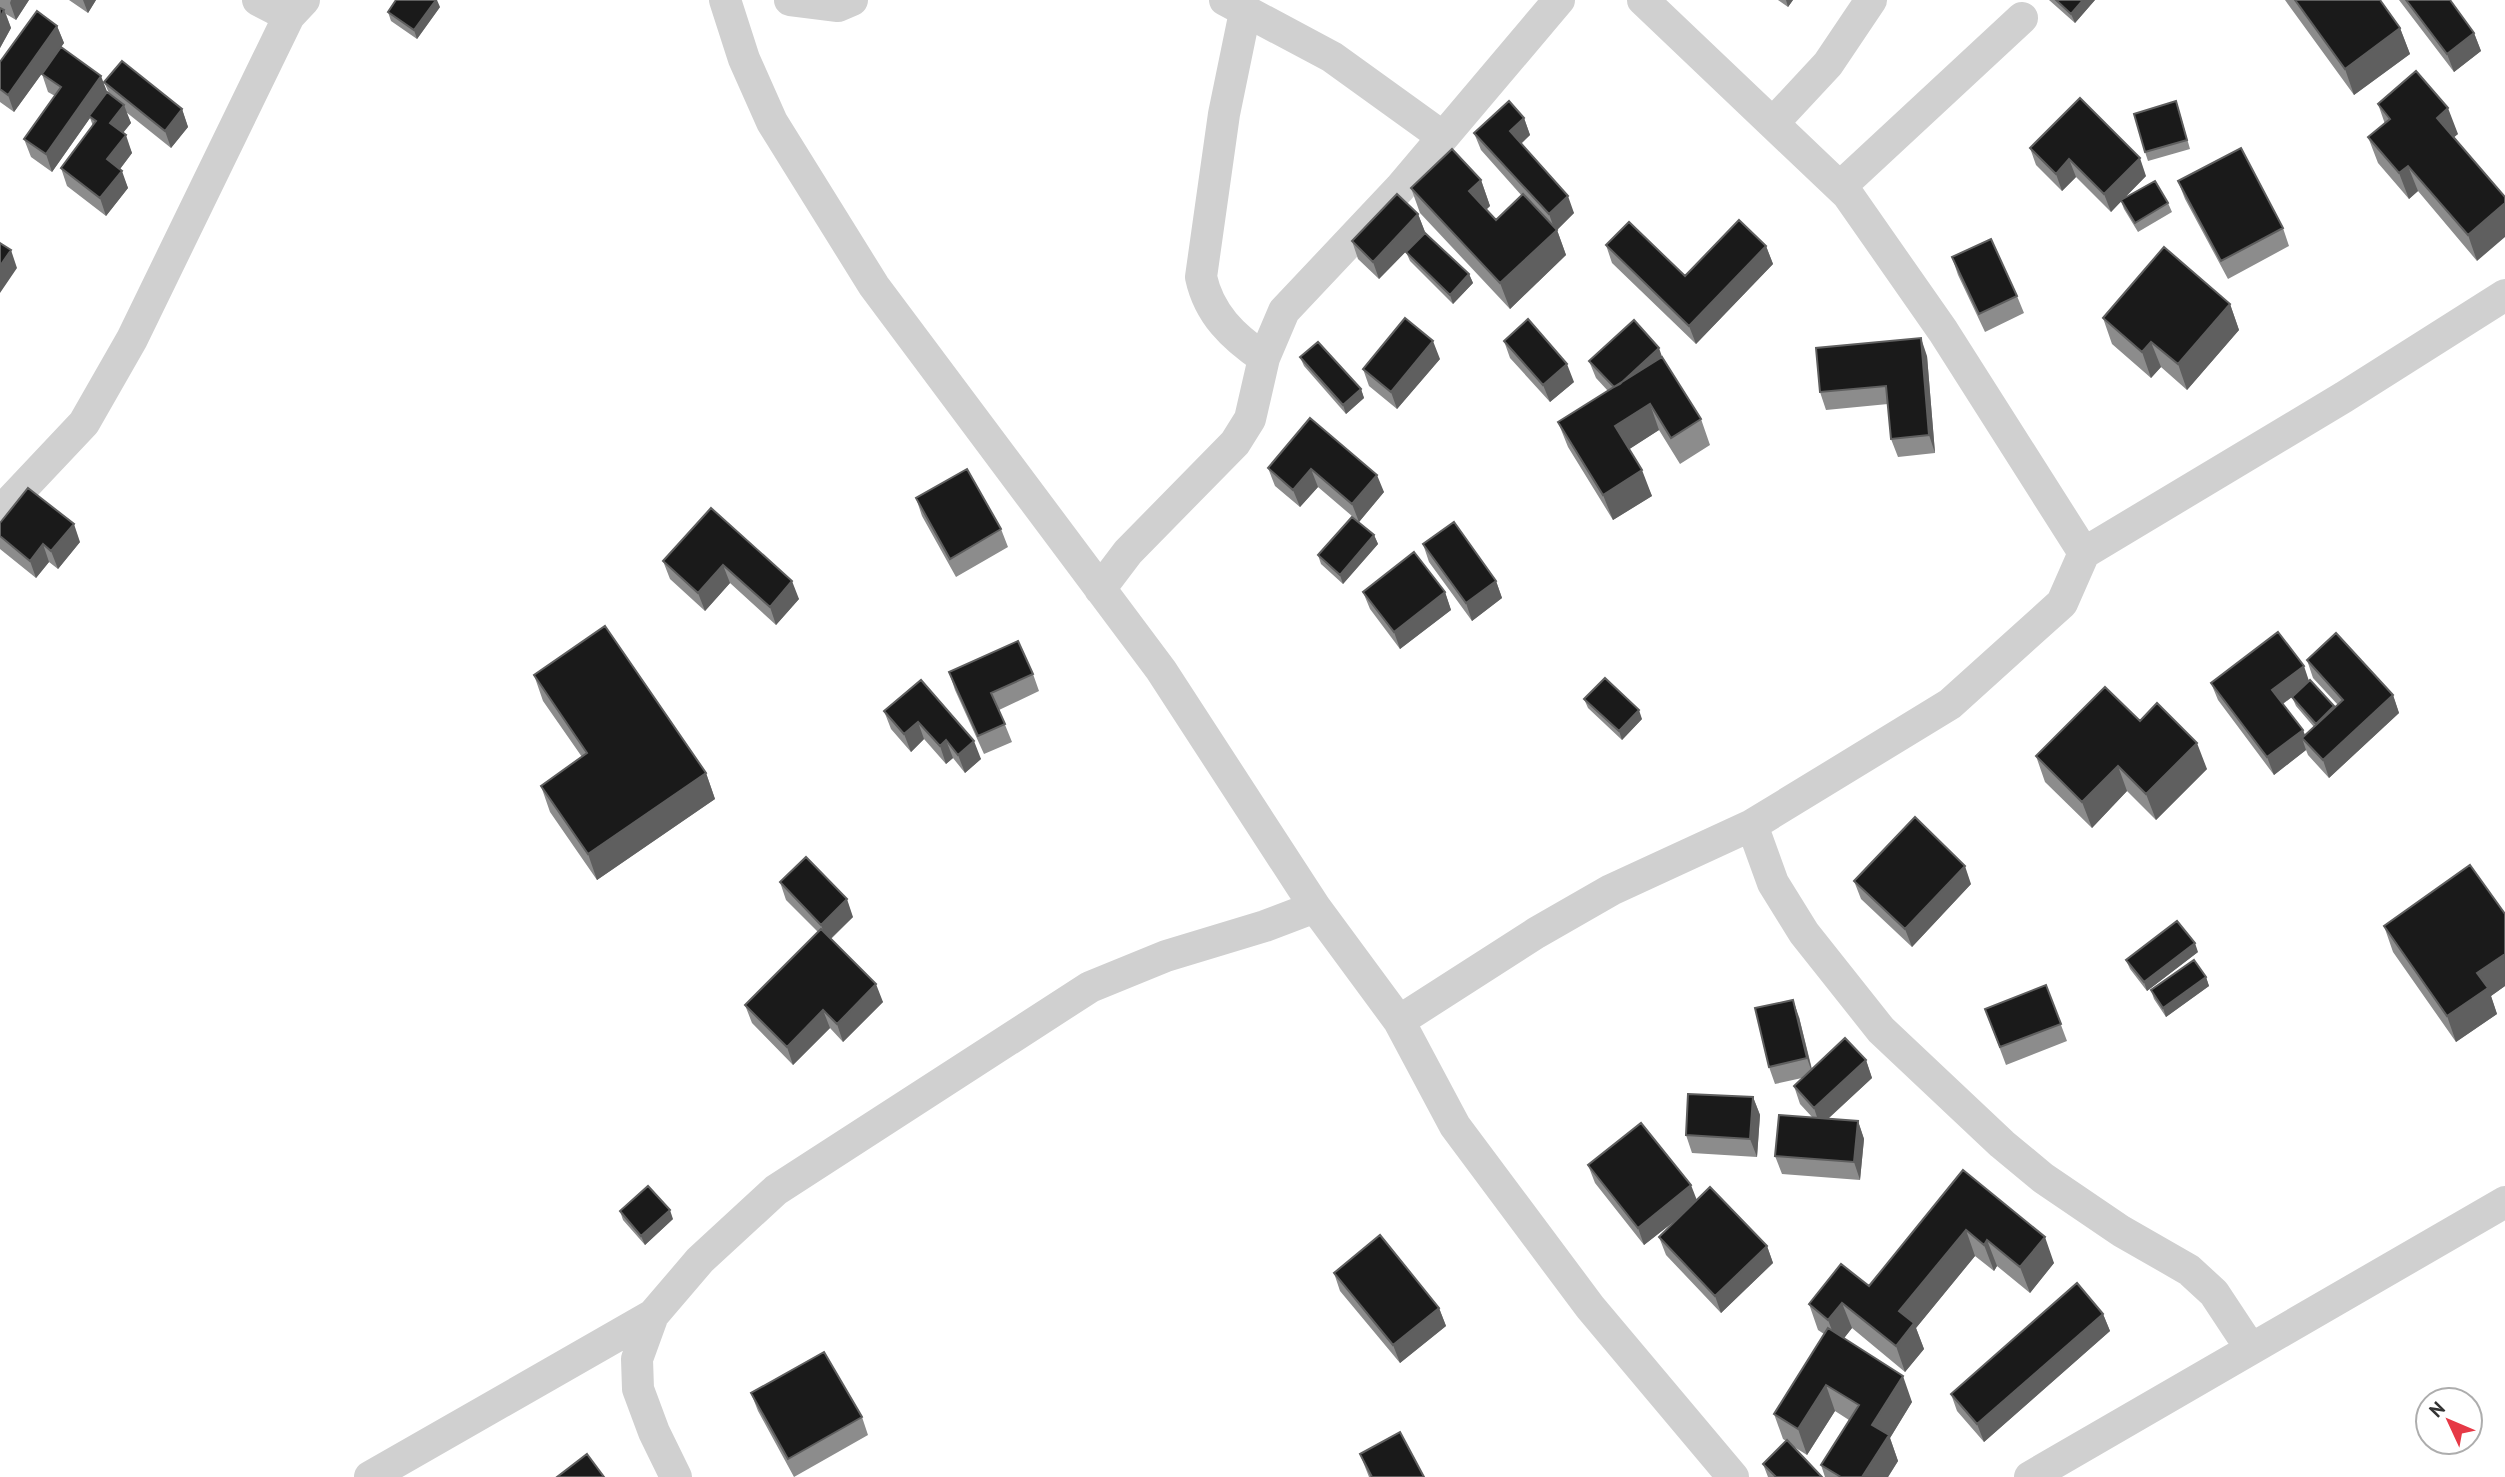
<svg xmlns="http://www.w3.org/2000/svg" width="2505" height="1477" font-family="'PT Sans',sans-serif">
  <rect width="100%" height="100%" fill="#fff"/>
  <g fill="none" stroke-linecap="round" stroke-linejoin="round">
    <path stroke="#d0d0d0" stroke-width="32" d="M258 0 289 16
      M725 0 744 59 772 122 874 286 1161 670 1315 907 1399 1021 1455 1126 1590 1307 1733 1477
      M790 0 838 6 852 0
      M1225 0 1332 57 1443 137
      M1245 12 1224 114 1201 277C1209 314 1233 337 1264 358
      M1773 123 1828 64 1871 0
      M1840 187 2022 18
      M0 512 84 423 132 339 289 16 304 0
      M2084 553 2344 397 2505 295
      M1100 589 1128 552 1235 443 1250 419 1264 358 1284 311 1400 188 1559 0
      M1752 825 1773 883 1804 933 1881 1030 2002 1144 2043 1178 2121 1231 2189 1270 2214 1293 2251 1349
      M1399 1021 1536 933 1611 890 1752 825 1950 704 2062 603 2084 553 1943 331 1848 195 1643 0
      M370 1477 653 1315
      M676 1477 654 1432 638 1389 637 1359 653 1315 700 1260 776 1190 1090 987 1166 956 1265 926 1315 907
      M2030 1477 2505 1202"/>
  </g>
  <path fill="#8c8c8c" fill-rule="evenodd" d="M0 0H29L16 20 6 14 11 28 0 48Z
    M69 0H96L88 13Z
    M1778 0H1793L1788 7Z
    M2049 0H2095L2075 23Z
    M2285 0H2380L2400 28 2410 54 2354 95Z
    M2399 0H2450L2474 33 2481 51 2454 72Z
    M440 7 417 39 391 21 388 12Z
    M57 26 64 43 14 112 0 102V62Z
    M42 74 109 93 104 82 182 109 188 127 171 148 126 112 131 123 123 133 132 153 120 169 128 188 106 216 67 186 61 168 93 126 90 118 52 172 31 157 24 139 55 96 48 92Z
    M2378 104 2458 134 2453 137 2477 261 2418 191 2409 199 2378 163 2368 137 2385 124Z
    M2179 110 2190 149 2148 161 2145 152Z
    M1524 118 1530 135 1521 144 1574 213 1557 230 1566 255 1510 309 1420 213 1411 188 1481 180 1490 206 1486 209 1496 220 1522 196 1481 150 1474 133Z
    M2030 148 2146 176 2123 199 2168 203 2172 212 2138 232 2124 209 2121 201 2111 212 2076 177 2062 191 2036 165Z
    M2178 181 2283 228 2289 246 2228 279 2185 199Z
    M1418 214 1425 232 1379 279 1358 259 1352 241Z
    M1606 245 1685 276 1766 246 1773 264 1696 344 1612 263Z
    M1406 252 1469 274 1473 283 1453 304 1410 261Z
    M1952 257 2017 296 2024 313 1985 332 1958 275Z
    M2230 304 2239 330 2187 390 2161 367 2151 378 2112 344 2103 318Z
    M1504 341 1574 382 1550 402 1510 358Z
    M1927 356 1935 453 1898 457 1891 439 1888 404 1826 410 1820 392Z
    M1300 357 1361 389 1364 398 1346 414 1304 366Z
    M1662 357 1701 419 1710 445 1680 464 1659 430 1629 449 1652 496 1613 520 1568 447 1558 422 1608 391 1596 378 1589 361Z
    M1440 359 1397 409 1369 386 1363 369Z
    M1310 418 1384 492 1359 522 1318 487 1300 507 1275 486 1268 468Z
    M916 498 1001 529 1008 547 956 577 922 516Z
    M711 508 799 599 776 625 730 583 705 611 670 579 663 561Z
    M0 523 80 542 58 569 49 562 36 578 0 549Z
    M1374 535 1378 544 1343 584 1321 564 1318 555Z
    M1423 544 1496 581 1502 598 1472 621 1429 562Z
    M1363 592H1445L1451 610 1400 649 1370 609Z
    M2307 660 2393 695 2399 713 2329 778 2308 755 2306 750 2274 775 2218 700 2211 683 2309 681 2335 708 2338 705 2313 678ZM2292 697 2296 706 2314 727 2305 735 2303 730 2283 704Z
    M949 672 1033 674 1039 691 999 710 1012 742 984 754 955 690Z
    M534 675 706 773 715 799 597 880 550 812 541 786 582 757 543 701Z
    M921 680 981 759 965 773 953 758 946 764 924 739 911 752 891 729 884 711Z
    M1584 699 1642 719 1622 740 1588 708Z
    M2140 721 2207 769 2156 820 2127 791 2092 828 2045 782 2036 756Z
    M1854 881 1971 884 1912 947 1861 899Z
    M780 882 853 917 831 939 883 1002 843 1042 830 1028 793 1065 752 1023 745 1005 818 932 786 900Z
    M2505 914V986L2491 996 2497 1014 2456 1042 2393 952 2384 926Z
    M2198 952 2147 991 2130 969 2126 960Z
    M2206 977 2209 986 2166 1017 2154 999 2151 990Z
    M2046 985 2067 1041 2006 1065 1985 1009Z
    M1799 1017 1812 1069 1866 1060 1872 1078 1828 1119 1858 1121 1864 1139 1860 1180 1782 1174 1775 1156 1812 1117 1800 1104 1794 1086 1802 1078 1775 1084 1769 1067Z
    M1753 1097 1760 1115 1757 1157 1692 1153 1686 1135Z
    M1588 1165 1697 1200 1767 1246 1773 1263 1721 1313 1666 1255 1659 1237 1678 1218 1644 1245 1595 1183Z
    M1963 1170 2054 1263 2030 1293 1997 1266 1994 1271 1975 1256 1916 1328 1924 1349 1905 1372 1852 1328 1844 1338 1912 1402 1890 1438 1898 1461 1888 1477H1825L1821 1465 1849 1420 1835 1411 1807 1455 1791 1445 1822 1477H1768L1763 1464 1786 1441 1783 1439 1774 1414 1824 1334 1818 1330 1809 1304 1869 1286Z
    M620 1211 673 1219 645 1245 623 1220Z
    M1334 1273 1439 1308 1446 1326 1400 1363 1340 1291Z
    M2103 1314 2110 1331 1984 1442 1957 1411 1951 1394Z
    M751 1393 862 1417 868 1435 794 1477 758 1411Z
    M1360 1454 1424 1477H1369Z"/>
  <path fill="#5f5f5f" d="M11 0H29L16 20 10 3Z
    M83 0H96L88 13Z
    M436 0H437L440 7 417 39 414 30Z
    M1786 0H1793L1788 7Z
    M2083 0H2095L2075 23 2071 14Z
    M4 10 11 28 0 48V18Z
    M57 26 64 43 14 112 8 95Z
    M2400 28 2410 54 2354 95 2345 69Z
    M2474 33 2481 51 2454 72 2447 54Z
    M101 76 108 94 89 116 90 118 52 172 46 154Z
    M124 105 131 123 117 140 110 123Z
    M2448 108 2458 134 2446 144 2437 118Z
    M182 109 188 127 171 148 165 131Z
    M1524 118 1530 135 1516 148 1510 131Z
    M126 135 132 153 114 177 107 159Z
    M2140 158 2146 176 2111 212 2104 194Z
    M2069 159 2076 177 2062 191 2056 174Z
    M2408 166 2418 191 2409 199 2399 173Z
    M122 171 128 188 106 216 100 198Z
    M1481 180 1490 206 1479 217 1469 191Z
    M1568 196 1574 213 1557 230 1566 255 1510 309 1500 283 1555 231 1549 214Z
    M2505 203V237L2477 261 2468 235Z
    M1418 214 1425 232 1379 279 1373 262Z
    M1766 246 1773 264 1696 344 1689 326Z
    M11 250 17 268 0 293V266Z
    M1469 274 1473 283 1453 304 1450 295Z
    M2230 304 2239 330 2187 390 2178 364Z
    M1921 338 1927 356 1935 453 1929 435Z
    M1433 341 1440 359 1397 409 1391 392Z
    M2151 342 2161 367 2151 378 2142 352Z
    M1659 348 1665 365 1615 388Z
    M1567 364 1574 382 1550 402 1543 385Z
    M1361 389 1364 398 1346 414 1343 405Z
    M1650 404 1659 430 1625 452 1615 426Z
    M1311 469 1318 487 1300 507 1293 490Z
    M1642 470 1652 496 1613 520 1603 495Z
    M1377 475 1384 492 1359 522 1352 504Z
    M74 524 80 542 58 569 51 551Z
    M1374 535 1378 544 1343 584 1340 575Z
    M43 544 49 562 36 578 30 561Z
    M723 565 730 583 705 611 698 593Z
    M792 581 799 599 776 625 770 607Z
    M1496 581 1502 598 1472 621 1466 603Z
    M1445 592 1451 610 1400 649 1394 632Z
    M2304 666 2310 684 2278 707 2272 690Z
    M2393 695 2399 713 2329 778 2323 760Z
    M1639 710 1642 719 1622 740 1619 731Z
    M918 722 924 739 911 752 904 734Z
    M2303 730 2308 744 2302 738 2306 750 2274 775 2267 757Z
    M946 740 953 758 946 764 940 746Z
    M974 741 981 759 965 773 958 755Z
    M2197 743 2207 769 2156 820 2146 794Z
    M2118 766 2127 791 2092 828 2082 802Z
    M706 773 715 799 597 880 588 854Z
    M1965 866 1971 884 1912 947 1905 929Z
    M847 899 853 917 827 942 821 925Z
    M2195 943 2198 952 2147 991 2144 982Z
    M2505 954V986L2491 996 2497 1014 2456 1042 2447 1016 2477 973Z
    M2206 977 2209 986 2166 1017 2163 1008Z
    M876 984 883 1002 843 1042 837 1024Z
    M1793 1000 1799 1017 1813 1075 1807 1058Z
    M823 1010 830 1028 793 1065 787 1047Z
    M1866 1060 1872 1078 1820 1126 1814 1108Z
    M1753 1097 1760 1115 1757 1157 1750 1139Z
    M1858 1121 1864 1139 1860 1180 1854 1162Z
    M1691 1185 1698 1203 1644 1245 1638 1228Z
    M670 1210 673 1219 645 1245 641 1236Z
    M1966 1230 1975 1256 1916 1328 1924 1349 1905 1372 1896 1346 1899 1311Z
    M2045 1237 2054 1263 2030 1293 2020 1267Z
    M1987 1240 1997 1266 1994 1271 1984 1245Z
    M1767 1246 1773 1263 1721 1313 1715 1296Z
    M1842 1303 1852 1328 1838 1346 1828 1320Z
    M1439 1308 1446 1326 1400 1363 1393 1345Z
    M2103 1314 2110 1331 1984 1442 1977 1424Z
    M1903 1376 1912 1402 1890 1438 1898 1461 1888 1477H1862L1872 1425Z
    M1826 1385 1835 1411 1807 1455 1798 1429Z"/>
  <path fill="#1a1a1a" stroke="#5f5f5f" stroke-width="2" d="M396 0H436L414 30 388 12Z
    M2056 0H2083L2071 14Z
    M2295 0H2380L2400 28 2345 69Z
    M2406 0H2450L2474 33 2447 54Z
    M0 8 4 10 0 18Z
    M37 11 57 26 8 95 0 89V62Z
    M61 47 101 76 46 154 24 139 61 87 42 74Z
    M122 61 182 109 165 131 104 82Z
    M2416 71 2448 108 2437 118 2505 197V203L2468 235 2408 166 2399 173 2368 137 2390 119 2378 104Z
    M107 92 124 105 110 123 126 135 107 159 122 171 100 198 61 168 96 121 89 116Z
    M2080 98 2140 158 2104 194 2069 159 2056 174 2030 148Z
    M1509 101 1524 118 1510 131 1568 196 1549 214 1474 133Z
    M2176 101 2187 140 2145 152 2134 114Z
    M2241 148 2283 228 2221 261 2178 181Z
    M1452 149 1481 180 1469 191 1496 220 1523 194 1557 230 1500 283 1411 188Z
    M2155 181 2168 203 2135 223 2121 200Z
    M1397 194 1418 214 1373 262 1352 241Z
    M1739 220 1766 246 1689 326 1606 245 1629 222 1685 276Z
    M1425 233 1469 274 1450 295 1406 252Z
    M1991 239 2017 296 1979 314 1952 257Z
    M0 243 11 250 0 266Z
    M2164 247 2230 304 2178 364 2151 342 2142 352 2103 318Z
    M1405 318 1433 341 1391 392 1363 369Z
    M1528 319 1567 364 1543 385 1504 341Z
    M1634 320 1659 348 1620 384 1614 387 1589 361Z
    M1921 338 1929 435 1891 439 1886 386 1820 392 1816 348Z
    M1318 342 1361 389 1343 405 1300 357Z
    M1662 357 1701 419 1671 438 1650 404 1615 426 1642 470 1603 495 1558 422Z
    M1310 418 1377 475 1352 504 1311 469 1293 490 1268 468Z
    M967 469 1001 529 950 559 916 498Z
    M28 488 74 524 51 551 43 544 30 561 0 536V523Z
    M711 508 792 581 770 607 723 565 698 593 663 561Z
    M1352 517 1374 535 1340 575 1318 555Z
    M1454 522 1496 581 1466 603 1423 544Z
    M1414 552 1445 592 1394 632 1363 592Z
    M605 626 706 773 588 854 541 786 587 753 534 675Z
    M2278 632 2304 666 2272 690 2303 730 2267 757 2211 683Z
    M2336 633 2393 695 2323 760 2302 738 2343 700 2307 660Z
    M1018 641 1033 674 991 693 1005 724 978 736 949 672Z
    M1605 678 1639 710 1619 731 1584 699Z
    M921 680 974 741 958 755 946 740 940 746 918 722 904 734 884 711Z
    M2310 680 2334 706 2316 724 2292 697Z
    M2105 687 2140 721 2157 703 2197 743 2146 794 2118 766 2082 802 2036 756Z
    M1915 817 1965 866 1905 929 1854 881Z
    M806 857 847 899 821 925 780 882Z
    M2470 865 2505 914V954L2477 973 2488 988 2447 1016 2384 926Z
    M2177 921 2195 943 2144 982 2126 960Z
    M821 929 876 984 837 1024 823 1010 787 1047 745 1005Z
    M2194 960 2206 977 2163 1008 2151 990Z
    M2046 985 2061 1024 2000 1047 1985 1009Z
    M1793 1000 1807 1058 1769 1067 1755 1008Z
    M1845 1038 1866 1060 1814 1108 1794 1086Z
    M1688 1094 1753 1097 1750 1139 1686 1135Z
    M1779 1115 1858 1121 1854 1162 1775 1156Z
    M1641 1123 1691 1185 1638 1228 1588 1165Z
    M1963 1170 2045 1237 2020 1267 1987 1240 1984 1245 1966 1230 1899 1311 1914 1323 1896 1346 1842 1303 1828 1320 1809 1304 1841 1264 1869 1286Z
    M648 1186 670 1210 641 1236 620 1211Z
    M1710 1187 1767 1246 1715 1296 1659 1237Z
    M1380 1235 1439 1308 1393 1345 1334 1273Z
    M2077 1283 2103 1314 1977 1424 1951 1394Z
    M1828 1328 1903 1376 1872 1425 1889 1435 1862 1477H1841L1821 1465 1859 1405 1826 1385 1798 1429 1774 1414Z
    M824 1352 862 1417 788 1459 751 1393Z
    M1400 1432 1424 1477H1372L1360 1454Z
    M1787 1440 1822 1477H1776L1763 1464Z
    M587 1454 604 1477H557Z"/>
  <g transform="translate(2449 1421) rotate(314)"><circle r="33" fill="#ffffff" stroke="#adadad" stroke-width="2"/>
  <path d="M0-5L12 26L0 18L-12 26Z" fill="#e63946"/>
  <text y="-10" font-size="19" font-weight="bold" text-anchor="middle" fill="#333333">N</text>
  </g>
</svg>
